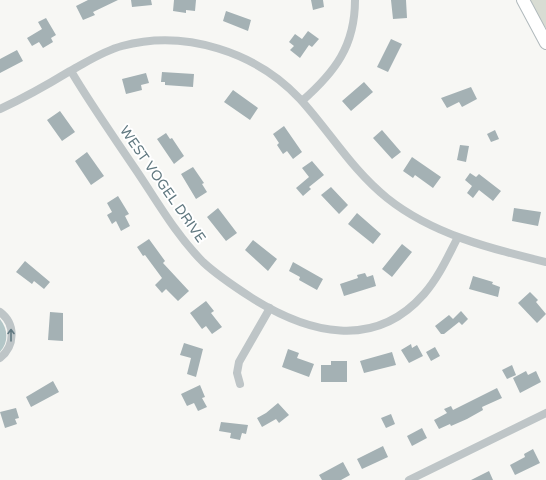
<svg xmlns="http://www.w3.org/2000/svg" width="546" height="480" font-family="'Varela Round',sans-serif">
  <rect width="100%" height="100%" fill="#f7f7f4"/>
  <path fill="#d8dcd3" d="M530 0H546V27L545 28Z"/>
  <path fill="#b3c6c7" d="M0 319C8 329 9 342 0 352Z"/>
  <path fill="#a4b1b4" d="M88 0H118L93 12 95 15 83 20 76 6Z
    M131 0H151L152 5 132 7Z
    M174 0H196L195 11 186 10V13L173 11Z
    M311 0H323L324 7 313 10Z
    M391 0H406L407 18 393 19Z
    M226 11 251 20 248 31 223 21Z
    M46 18 56 35 51 38 53 42 43 48 39 42 32 46 27 38 42 29 38 22Z
    M308 31 319 39 312 47 309 45 300 58 290 50 294 46 289 42 295 34 302 39Z
    M391 39 402 44 388 72 377 67Z
    M17 50 23 61 0 73V59Z
    M162 72 194 74 193 87 165 85V82H161Z
    M146 73 149 83 141 85 142 90 126 94 122 79Z
    M364 82 373 92 351 111 342 101Z
    M471 87 477 99 462 107 459 102 447 108 441 98Z
    M233 90 258 108 250 120 224 102Z
    M60 111 75 132 62 141 47 120Z
    M284 126 302 152 293 159 287 151 283 154 277 145 279 143 273 134Z
    M382 130 401 152 392 159 373 138Z
    M495 130 499 139 491 142 487 134Z
    M166 133 170 139 172 138 184 156 174 164 157 139Z
    M460 145 469 146 466 162 457 160Z
    M87 152 104 176 91 185 75 161Z
    M412 157 441 177 433 188 415 175 413 178 403 171Z
    M312 161 324 175 309 187 311 189 303 196 296 188 309 177 302 168Z
    M193 167 204 183 202 184 207 192 196 199 181 174Z
    M470 173 476 177 479 174 501 191 493 201 479 190 473 198 467 193 472 186 465 180Z
    M331 187 348 205 339 214 321 195Z
    M118 196 129 214 125 216 130 226 121 231 116 221 112 224 107 215 112 212 107 203Z
    M218 208 237 233 226 241 207 217Z
    M514 208 541 212 538 226 512 221Z
    M357 213 381 234 373 244 348 224Z
    M149 239 165 261 163 263 189 291 178 301 166 289 162 293 155 285 162 278 145 255 143 256 137 247Z
    M253 240 277 259 268 271 245 250Z
    M402 244 412 252 392 277 382 269Z
    M25 261 50 282 44 289 34 281 32 284 16 272Z
    M293 262 323 279 317 290 299 280 300 277 289 271Z
    M365 273 367 277 373 275 376 286 344 296 340 284 358 278 357 275Z
    M473 276 493 282 492 284 500 287 498 297 469 289Z
    M530 292 538 300 536 302 546 314 537 323 518 303Z
    M206 301 214 311 211 313 222 327 212 334 206 326 202 329 190 313Z
    M461 311 468 319 462 325 459 322 444 334H441L435 326 449 315 453 319Z
    M50 312 63 313V341L48 340Z
    M184 343 203 349 196 377 187 374 191 358 180 355Z
    M411 344 412 348 417 345 423 356 409 363 401 350Z
    M435 347 440 356 431 361 426 352Z
    M288 349 299 353 297 358 314 364 309 377 282 367Z
    M392 352 396 365 364 373 360 361Z
    M331 361H347V382H321V365H331Z
    M512 365 516 375 507 379 502 370Z
    M526 371 528 375 536 371 541 382 520 393 513 378Z
    M53 381 59 392 31 407 26 397Z
    M200 385 205 397 202 398 207 407 198 411 194 403 187 406 181 394Z
    M497 388 502 398 482 407 483 410 467 419 451 426 450 424 439 429 434 420 447 413 444 409 451 406 453 410Z
    M278 403 289 415 279 423 276 419 262 427 257 418 266 413Z
    M16 408 19 418 15 419 17 424 5 428 0 412Z
    M391 414 395 424 386 428 381 418Z
    M221 422 248 425 246 434 242 433 240 440 230 438 231 433 219 431Z
    M422 428 427 438 412 446 407 436Z
    M383 446 388 457 362 469 357 459Z
    M533 449 540 463 515 475 510 465 525 457 524 454Z
    M343 462 350 475 341 480H322L319 475Z
    M489 471 493 480H471Z"/>
  <g fill="none" stroke-linecap="round" stroke-linejoin="round">
    <g stroke="#b0b9bc" stroke-width="14">
      <path id="secondary" d="M523 0 546 43"/>
    </g>
    <path stroke="#bec5c7" stroke-width="8" d="M71 71C91 105 114 137 136 170 157 201 176 235 203 262 218 276 235 287 252 298 308 333 374 351 424 294 439 277 448 256 458 237
      M302 101C335 72 355 46 355 0
      M0 109C24 98 47 85 70 71 87 62 103 51 122 46 185 29 256 52 300 99 330 132 352 170 387 198 432 234 491 249 546 262
      M0 312C16 324 15 346 0 358
      M240 384 237 373 239 362 270 308
      M409 480 546 413"/>
    <use href="#secondary" stroke="#fff" stroke-width="12"/>
  </g>
  <defs><path id="oneway-shaft" d="M-6 0H5M1.5-3L5.5 0L1.5 3" fill="none" stroke-width="1.6" stroke-linecap="round" stroke-linejoin="round"/></defs>
  <use stroke="#617981" href="#oneway-shaft" transform="translate(11 335) rotate(-90)"/>
  <g text-anchor="middle" stroke-width="4" stroke-linejoin="round" paint-order="stroke">
    <g font-size="14" fill="#617981" stroke="#fff">
      <text transform="translate(163 184) rotate(55)" y="5">WEST VOGEL DRIVE</text>
    </g>
  </g>
</svg>
